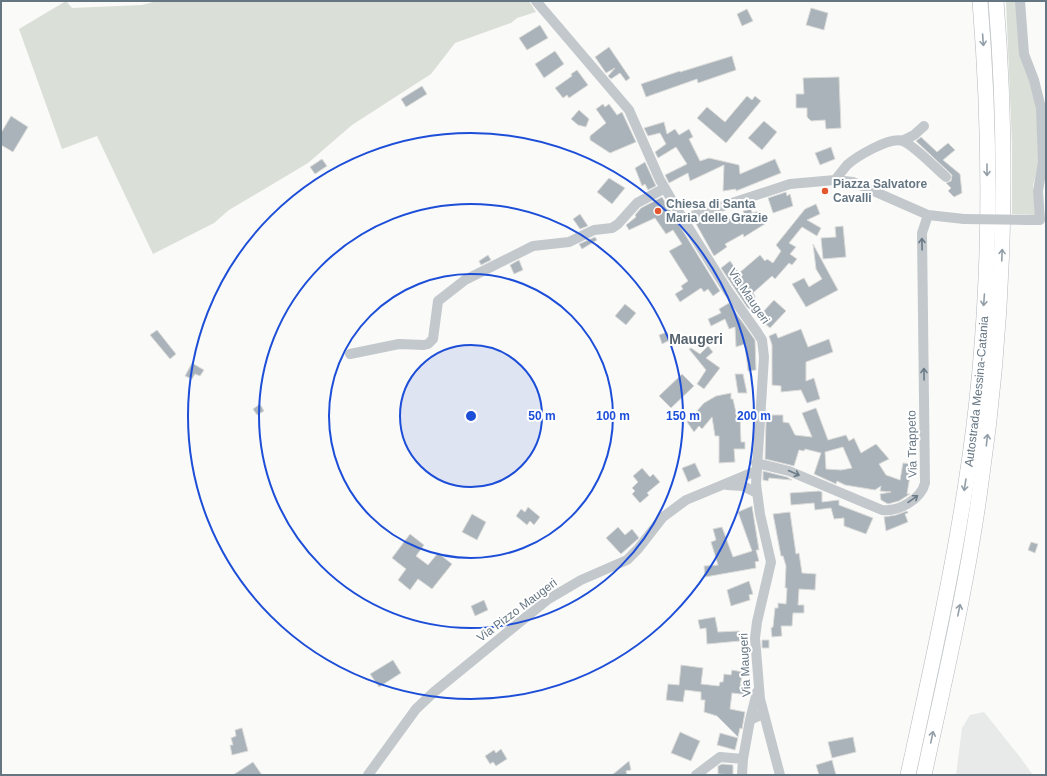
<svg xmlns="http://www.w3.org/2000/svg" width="1047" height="776" font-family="Arial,sans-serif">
  <rect width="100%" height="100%" fill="#fafaf8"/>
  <path fill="#e8e9e9" d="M984 712 1020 757 1033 775H956L962 728 970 715Z"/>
  <path fill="#dadfd7" d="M66 1 72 8 142 5 157 1H529L536 12 517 18 511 23 455 43 431 74 352 125 308 163 229 210 214 223 153 254 97 136 62 149 19 29Z
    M1006 1H1016L1030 81 1038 110 1039 162 1033 186 1035 215 1012 214V144Z"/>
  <path fill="#aab3b9" stroke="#dcdcda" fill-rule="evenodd" d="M811 8 828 13 824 30 806 25Z
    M747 9 753 21 742 26 737 14Z
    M540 25 548 38 527 50 519 38Z
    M609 47 630 78 626 81 620 73 611 79 608 76 615 68 606 73 595 57Z
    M555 51 564 64 544 78 535 64Z
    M732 56 736 70 698 83 697 79 646 97 641 84 680 71V72Z
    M577 70 588 85 569 98 567 95 563 98 555 88 572 76 571 74Z
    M839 77 841 128 826 129 825 120 811 121 807 117V108H796V94H804L803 78Z
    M422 86 427 94 406 107 401 99Z
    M747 96 752 100 755 96 761 101 726 143 697 118 707 107 725 122Z
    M603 104 605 107 609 104 617 115 622 112 636 142 610 153 590 140V136L606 123 596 109Z
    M579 110 589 119 586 127 578 125 571 119Z
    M11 116 28 127 13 152 1 145V133Z
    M764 121 777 132 762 150 748 138Z
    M664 122 667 134 675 129 679 135 689 129 693 137 689 139 700 161 709 158 739 165 740 174 775 159 781 173 736 191V189L723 191 724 165 690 181 688 173 669 183 665 175 687 164 676 147 658 158 655 152 666 144 660 133 648 136 644 128Z
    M921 137 937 152 948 143 955 150 943 160 960 174 962 193 954 197 948 191 951 188 946 183 951 181 952 175 916 141Z
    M831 147 835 159 820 165 815 153Z
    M322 159 327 166 315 174 310 167Z
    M645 162 656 186 648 190 645 184 642 186 635 168Z
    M609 178 625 188 612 204 597 192Z
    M786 192 787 196 790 194 793 206 773 213 768 198Z
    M662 197 720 291 713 296 708 289 704 292 701 288 680 302 675 294 683 289 681 286 688 281 669 251 682 244 673 230 666 234 655 218 629 230 626 225 636 217 635 215 641 208Z
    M816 204 820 214 807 220 821 228 817 236 802 227 789 243 796 247 790 254 797 259 792 265 789 263 775 279 772 276 753 293 755 296V314L747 307 721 268 730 261 739 273 760 255 765 261 767 259 773 263 781 251 776 245 805 209Z
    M751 209 752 213 760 211 765 224 744 237 743 234 725 244 727 247 714 256 695 222 723 213 726 220 744 214 743 211Z
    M580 214 588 226 580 229 573 219Z
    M843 226 846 257 823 259 821 238 836 237 835 227Z
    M595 237 597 240 582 249 579 244Z
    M813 244 838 290 806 307 792 284 804 278 809 287 822 279 816 269Z
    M488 255 491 260 481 265 479 261Z
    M519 260 523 270 514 274 510 265Z
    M774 300 786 311 770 328 763 322 761 314Z
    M729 303 755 340 756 370 748 371 745 344 736 347 735 327 729 329 725 319 711 326 708 319 721 313 719 309Z
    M625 304 636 313 626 325 615 316Z
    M801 329 808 347 829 339 833 352 806 362V381L814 378 820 399 807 403 801 390 781 392V386L772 385V345L769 336 776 333 778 338Z
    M157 330 176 354 170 359 150 335Z
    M667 332 670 340 662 344 659 335Z
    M708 346 713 352 706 358 720 368 704 389 697 384 706 370 689 349 691 348 700 354Z
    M192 363 204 370 200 376 195 374 192 379 185 376Z
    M682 374 694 386 671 408 659 396Z
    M735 374H743L747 393H738Z
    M731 393V399H733L737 417 740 416 741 442H745V449H734L735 462 719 463V436H715L712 417 702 429 699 426 694 432 687 422 704 403 716 396Z
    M260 404 264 411 257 415 253 409Z
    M816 408 828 440 846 435 849 441 854 438 861 453 876 444 889 459 879 464 886 475 900 480 903 463 912 464 907 494H910L899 501 888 504 881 500 880 494 891 492 880 491 881 486 875 490 845 485 837 481 836 484 814 474 821 453 805 449 804 451 799 450 794 466 765 459 766 421H769L770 415H783V422L789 423 795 435 812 437 802 413ZM843 447 852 468 841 470 826 469 825 452Z
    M695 463 701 476 688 482 682 468Z
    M642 468 650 477 653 474 660 482 647 493 649 495 640 503 632 494 635 491 632 488 638 482 633 476Z
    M763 471 787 477 792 480 769 478 768 481 763 480Z
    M819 491 822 492V502L839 500V505L873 518 866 534 844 526V518L834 519 831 508 815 510 814 503 791 505 790 493Z
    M752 506 759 550H756L759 561 755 562 756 568 705 577 704 566 718 565 711 542 716 540 713 529 722 527 733 557 752 551 738 512Z
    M528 507 540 517 534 525 530 521 527 525 516 516 521 509 525 512Z
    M907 511 908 513 905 514 908 522 886 531 884 517 896 515Z
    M790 512 796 554 799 553 802 573 816 574 815 590 799 589 798 605H804V613H793L792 626H781L782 636 772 637 771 628 773 627 775 608H778V603L786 604 787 588H785L786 566 783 556H781L773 514Z
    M472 514 486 522 477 540 462 532Z
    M618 527 625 535 632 529 639 538 621 554 606 538Z
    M410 534 424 545 416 556 428 565 438 553 452 564 432 589 418 579 410 590 398 580 406 569 392 558Z
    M1031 542 1038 544 1035 553 1028 550Z
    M749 581 753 594 749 595 750 600 731 606 727 590Z
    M484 600 488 610 475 616 471 606Z
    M715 617 718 632 739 631 740 641 707 644 706 628 700 629 698 620Z
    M762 640H769V648H762Z
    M393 660 401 673 379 687 370 674Z
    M681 665 703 668 701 684 719 686 720 682H723L724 674 731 675 732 670 743 672 740 685 751 686 749 695 732 693 730 709 745 712 742 729 740 728 738 737 717 716 704 712 705 700H701V692L685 690 683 702 666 700 668 684 679 685Z
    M242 728 248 751 232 755 230 745H233L231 738 236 736 235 730Z
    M680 732 700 741 691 761 671 753Z
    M720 733 738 738 735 750 717 745Z
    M853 737 856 752 832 758 828 742Z
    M501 749 507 759 496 766 493 762 490 764 485 756 494 750 496 753Z
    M832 760 836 775H819L816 765Z
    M629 761 631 770 626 771 627 775H612Z
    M253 762 262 775H233Z
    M722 764 733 765V775L718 774V766Z"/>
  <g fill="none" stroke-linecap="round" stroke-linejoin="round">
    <g stroke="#b4b9bd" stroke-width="16">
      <g id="highway">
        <path id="s1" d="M908 775C929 678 951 581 966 483 991 324 993 161 980 1"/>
        <path d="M924 775C945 678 968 581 981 482 1004 323 1009 162 996 1"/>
      </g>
    </g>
    <path stroke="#c3c8cc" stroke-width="10" d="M536 1 629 110 660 180 683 219 728 291 757 332 762 340 764 357 756 484 760 514 771 562 757 622 755 638 760 699 780 775
      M1020 1 1024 54 1034 80 1041 108 1043 162 1038 191 1040 220H1027
      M902 141 914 135 924 126
      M835 180C839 175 843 170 847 165 856 157 890 136 903 141 916 147 934 167 946 177
      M683 219 790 184 835 180 853 182 928 215 964 219
      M350 354 399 344 424 345 428 344 433 339 438 301 465 280 533 246 569 242 594 230 612 228 618 224 637 203 665 188
      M756 463 789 471 882 510C899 512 921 499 925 483L922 233 928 215
      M727 485 743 486 757 493
      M750 720 757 692
      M368 775 416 709 434 692 547 600 581 580 627 560 638 549 663 517 686 500 756 471
      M696 775 720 757 743 759
      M742 775 743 759 750 720 763 714"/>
    <use href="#highway" stroke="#fff" stroke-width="15"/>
    <path stroke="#c3c8cc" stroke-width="10" d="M964 219 1027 220"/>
  </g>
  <defs><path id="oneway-shaft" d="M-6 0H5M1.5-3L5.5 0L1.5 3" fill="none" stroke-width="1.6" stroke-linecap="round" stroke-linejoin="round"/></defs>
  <g stroke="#939fa8">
    <use href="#oneway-shaft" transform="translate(983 40) rotate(86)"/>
    <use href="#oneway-shaft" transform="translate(987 170) rotate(90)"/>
    <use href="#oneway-shaft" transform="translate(1002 255) rotate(-88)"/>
    <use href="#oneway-shaft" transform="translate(984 300) rotate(94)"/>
    <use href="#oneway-shaft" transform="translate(987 440) rotate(-83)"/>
    <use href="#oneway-shaft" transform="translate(965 485) rotate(99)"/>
    <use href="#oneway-shaft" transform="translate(959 610) rotate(-78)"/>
    <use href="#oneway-shaft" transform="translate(932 737) rotate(-78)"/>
  </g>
  <g stroke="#6a7a87">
    <use href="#oneway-shaft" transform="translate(922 244) rotate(-91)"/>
    <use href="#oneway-shaft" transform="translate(924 374) rotate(-91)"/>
    <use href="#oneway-shaft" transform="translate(794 473) rotate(24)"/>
    <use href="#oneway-shaft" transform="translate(913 499) rotate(-35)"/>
  </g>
  <circle cx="471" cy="416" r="71" fill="#1d4ed8" fill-opacity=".12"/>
  <g fill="none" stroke="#1d4ed8" stroke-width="2">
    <circle cx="471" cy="416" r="71"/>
    <circle cx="471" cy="416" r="142"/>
    <circle cx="471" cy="416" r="212"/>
    <circle cx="471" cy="416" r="283"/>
  </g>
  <g fill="#e4572e" stroke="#fff" stroke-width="1.5">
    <circle cx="825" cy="191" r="4"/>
    <circle cx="658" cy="211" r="4"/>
  </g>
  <g text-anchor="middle" stroke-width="4" stroke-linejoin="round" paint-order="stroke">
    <g font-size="12" font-weight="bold" fill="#657683" stroke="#fff" text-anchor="start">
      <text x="833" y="188">Piazza Salvatore<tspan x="833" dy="14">Cavalli</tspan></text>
      <text x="666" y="208">Chiesa di Santa<tspan x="666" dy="14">Maria delle Grazie</tspan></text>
    </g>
    <g font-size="12" fill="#657683" stroke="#fff">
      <text transform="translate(749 296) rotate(56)" y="4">Via Maugeri</text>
      <text dy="4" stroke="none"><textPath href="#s1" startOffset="390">Autostrada Messina-Catania</textPath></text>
      <text transform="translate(912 444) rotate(-91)" y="4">Via Trappeto</text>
      <text transform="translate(517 610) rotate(-37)" y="4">Via Pizzo Maugeri</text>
      <text transform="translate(745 665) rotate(-93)" y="4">Via Maugeri</text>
    </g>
    <g font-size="14" font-weight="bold" fill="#57646e" stroke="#fff">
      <text x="696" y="344">Maugeri</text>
    </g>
  </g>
  <circle cx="471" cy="416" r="6" fill="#1d4ed8" stroke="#fff" stroke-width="2"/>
  <g font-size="12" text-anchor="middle" font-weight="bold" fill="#1d4ed8" stroke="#fff" stroke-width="4" stroke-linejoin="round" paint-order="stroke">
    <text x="542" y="420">50 m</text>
    <text x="613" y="420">100 m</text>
    <text x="683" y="420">150 m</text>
    <text x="754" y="420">200 m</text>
  </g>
  <rect width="1047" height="776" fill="none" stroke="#657683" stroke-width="4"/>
</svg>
